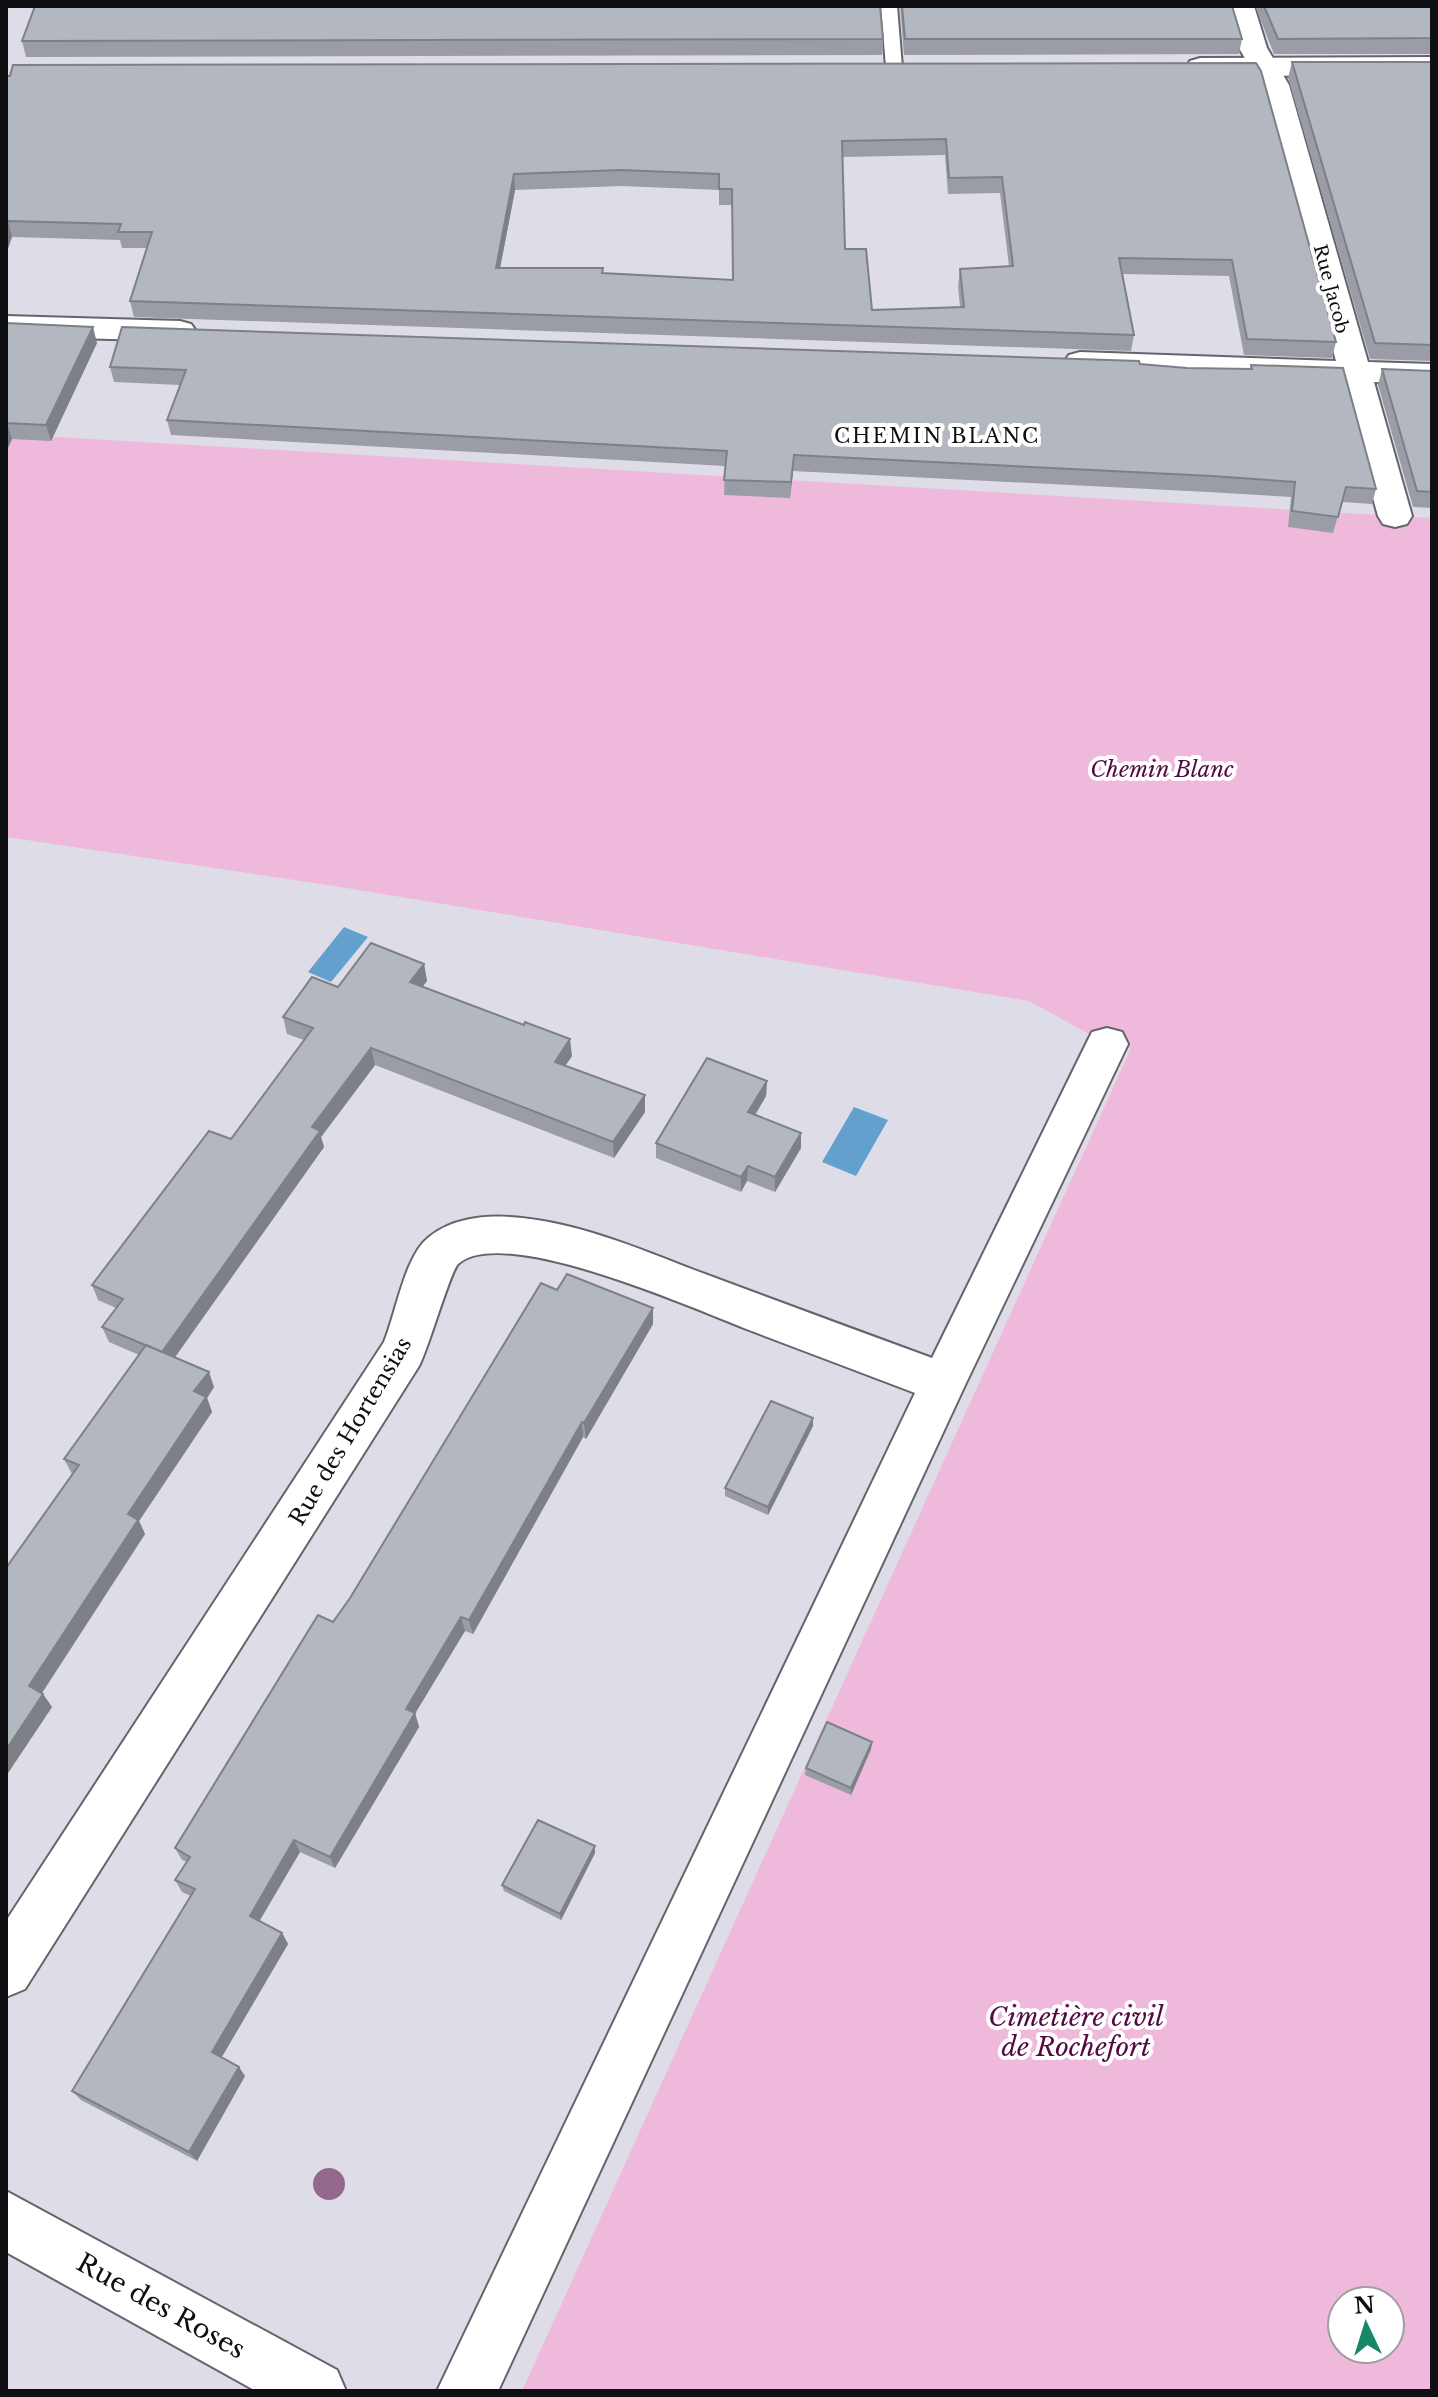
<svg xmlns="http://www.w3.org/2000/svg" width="1438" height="2397" font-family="'Libre Baskerville',serif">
  <rect width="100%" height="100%" fill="#dedde7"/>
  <path fill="#efb9db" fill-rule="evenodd" d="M6 434 1432 518V2391H522L1131 1048 1107 1044 1029 1001 334 886 6 837ZM1342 2301H1390V2349H1342Z"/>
  <path fill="#63a0ce" d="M344 927 368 937 331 982 308 972Z
    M854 1107 888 1120 856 1176 822 1162Z"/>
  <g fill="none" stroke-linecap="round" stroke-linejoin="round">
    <g stroke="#65646d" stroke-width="4">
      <path id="service" d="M881 6H897L902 67 894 72 886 67Z"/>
    </g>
    <g stroke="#65646d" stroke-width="4">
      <path id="minor" d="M1226 6H1254L1267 48 1289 85 1368 362 1432 364V384L1374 382 1412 516 1407 524 1395 527 1383 524 1378 516 1341 381 1080 372 1069 369 1064 362 1069 355 1080 352 1336 361 1261 86 1239 48Z
        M6 316 180 321 191 324 196 331 191 338 180 341 6 336Z
        M1107 1028 1122 1032 1128 1044 966 1383 498 2391H437L915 1393C860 1372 804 1351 749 1330 697 1310 503 1223 458 1264 450 1272 429 1347 419 1366L25 1989 6 1997V1921L384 1342C396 1313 405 1255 429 1237 451 1219 483 1215 510 1217 575 1221 637 1248 697 1271 775 1300 853 1329 932 1358L1086 1044 1092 1032Z
        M6 2191 337 2370 346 2391H256L6 2252Z"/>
    </g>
    <g stroke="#65646d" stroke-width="4">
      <path id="tertiary" d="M1432 57V75L1200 76 1190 73 1186 67 1190 61 1200 58Z"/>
    </g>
    <use href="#service" fill="#fff" fill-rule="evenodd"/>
    <use href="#minor" fill="#fff" fill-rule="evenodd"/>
    <use href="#tertiary" fill="#fff" fill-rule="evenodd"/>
  </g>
  <circle fill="#93688c" cx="329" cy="2184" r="16"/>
  <path fill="#9a9da5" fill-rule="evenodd" d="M900 6H1232L1242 39 1239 54 904 55Z
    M1255 6H1432V54H1274Z
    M883 39 882 55 26 57 22 41Z
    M1292 62H1432V361L1370 359 1288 78Z
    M1256 63 1336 342 1332 358 1244 355 1229 276 1123 274 1134 335 1131 351 134 317 130 301 147 248H122L120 240 12 237 6 254V76ZM945 155 948 194 1000 193 1009 266 960 269 958 286 960 307 872 310 845 249 842 157ZM622 186 719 190V205H732L733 280 500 268 515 190Z
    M6 323 97 343 51 441 12 439 6 452Z
    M1140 364 1187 368H1250L1251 365 1376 489 1372 504 1342 502 1333 533 1288 527 1291 497 1208 492 793 471 790 498 724 495 725 466 171 435 167 420 180 385 114 382 110 367Z
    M1382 369 1432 371V508L1413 507 1378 385Z
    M424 964 427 981 422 986 572 1056 565 1066 645 1112 614 1158 375 1065 321 1137 324 1147 175 1357 214 1387 207 1398 212 1412 139 1521 145 1534 42 1693 52 1707 6 1776 72 1474 64 1459 139 1355 109 1342 102 1327 116 1308 98 1300 92 1285 231 1139 304 1040 287 1034 283 1017 338 987Z
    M767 1081 766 1096 755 1115 801 1148 775 1192 747 1181 741 1192 656 1158V1143Z
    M557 1290 653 1324 586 1439 583 1437 473 1634 465 1631 415 1713 419 1727 335 1868 300 1852 259 1921 282 1933 288 1944 221 2057 245 2076 197 2161 81 2100 72 2091 191 1896 182 1892 175 1880 187 1862 182 1860 175 1848 350 1598Z
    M813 1418V1426L768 1515 725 1496V1488Z
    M872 1742 871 1749 851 1795 805 1775 806 1768Z
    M595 1846V1853L561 1920 504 1891 502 1885Z"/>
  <path fill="#7d8086" d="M514 174 515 190 497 284 496 268Z
    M8 221 12 237 6 254V226Z
    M93 327 97 343 51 441 46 425Z
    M7 423 12 439 6 452V425Z
    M794 455 793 471 790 498 791 482Z
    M424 964 427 981 413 999 410 982Z
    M570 1039 572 1056 556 1079 555 1062Z
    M371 1048 375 1065 321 1137 324 1147 168 1367 162 1352 312 1127Z
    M767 1081 766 1096 748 1127V1112Z
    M645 1095V1112L614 1158 613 1142Z
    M801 1133V1148L775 1192V1177Z
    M748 1166 747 1181 741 1192V1177Z
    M653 1308V1324L586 1439 584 1423Z
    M209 1372 214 1387 207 1398 212 1412 139 1521 145 1534 38 1699 29 1686 128 1514 194 1391Z
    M813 1418V1426L768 1515V1507Z
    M582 1422 583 1437 473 1634 469 1620Z
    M461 1617 465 1631 410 1722 406 1709Z
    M43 1694 52 1707 6 1776V1750Z
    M415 1713 419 1727 335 1868 330 1857Z
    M872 1742 871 1749 851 1795V1788Z
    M294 1840 300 1852 256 1927 250 1916Z
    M595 1846V1853L561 1920 560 1914Z
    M282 1933 288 1944 219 2062 212 2052Z
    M239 2067 245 2076 197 2161 189 2152Z"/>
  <path fill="#b3b7c0" stroke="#7d8086" stroke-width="2" fill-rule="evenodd" d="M35 6H880L883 39 22 41Z
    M902 6H1232L1242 39H905Z
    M1264 6H1432V38L1278 39Z
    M1292 62H1432V345L1375 343Z
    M1256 63 1261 71 1336 342 1247 339 1232 260 1119 258 1134 335 130 301 152 232H118L121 224 8 221 6 226V76H10L13 65ZM946 139 949 178 1002 177 1013 266 960 269 964 307 872 310 866 249H845L842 141ZM621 170 719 174V189H732L733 280 602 273 603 268H496L514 174Z
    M6 323 93 327 46 425 7 423 6 425Z
    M122 327 1139 361 1140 364 1187 368 1252 369 1251 365 1343 368 1376 489 1346 487 1338 517 1292 511 1295 482 1212 476 794 455 791 482 724 480 727 451 167 420 186 370 110 367Z
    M1382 369 1432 371V492L1417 491Z
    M371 943 424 964 410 982 524 1025 525 1022 570 1039 555 1062 645 1095 613 1142 371 1048 312 1127 320 1131 162 1352 102 1327 123 1299 92 1285 209 1131 231 1139 313 1028 283 1017 312 977 338 987Z
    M707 1058 767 1081 748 1112 801 1133 775 1177 748 1166 741 1177 656 1143Z
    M567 1274 653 1308 584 1423 582 1422 469 1620 461 1617 406 1709 415 1713 330 1857 294 1840 250 1916 282 1933 212 2052 239 2067 189 2152 72 2091 195 1889 175 1880 190 1857 175 1848 318 1615 333 1622 350 1598 541 1283 557 1290Z
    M146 1345 209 1372 194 1391 206 1397 128 1514 138 1520 29 1686 43 1694 6 1750V1568L79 1465 64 1459Z
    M771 1401 813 1418 768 1507 725 1488Z
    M827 1722 872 1742 851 1788 806 1768Z
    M538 1820 595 1846 560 1914 502 1885Z"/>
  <g text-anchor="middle" stroke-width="8" stroke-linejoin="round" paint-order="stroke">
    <g font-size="18" fill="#0f0e12" stroke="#fff">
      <text transform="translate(1331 289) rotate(75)" y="6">Rue Jacob</text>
    </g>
    <g font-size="20" letter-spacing="2" fill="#0f0e12" stroke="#fff">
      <text x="937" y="443">CHEMIN BLANC</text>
    </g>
    <g font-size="22" font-style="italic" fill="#550942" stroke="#fff">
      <text x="1162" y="777">Chemin Blanc</text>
    </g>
    <g font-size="22" fill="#0f0e12" stroke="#fff">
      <text transform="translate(350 1431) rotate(-59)" y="8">Rue des Hortensias</text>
    </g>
    <g font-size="26" font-style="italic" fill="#550942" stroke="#fff">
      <text x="1076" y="2026">Cimetière civil<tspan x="1076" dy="30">de Rochefort</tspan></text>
    </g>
    <g font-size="26" fill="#0f0e12" stroke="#fff">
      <text transform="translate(161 2306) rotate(29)" y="9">Rue des Roses</text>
    </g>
  </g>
  <rect width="1438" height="2397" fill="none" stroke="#0f0e12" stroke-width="16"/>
  <g transform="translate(1366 2325) rotate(356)"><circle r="38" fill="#ffffff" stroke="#9f9fa0" stroke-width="2"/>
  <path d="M0-6L14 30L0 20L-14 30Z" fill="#158868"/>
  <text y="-12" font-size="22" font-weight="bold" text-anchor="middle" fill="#0f0e12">N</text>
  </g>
</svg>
